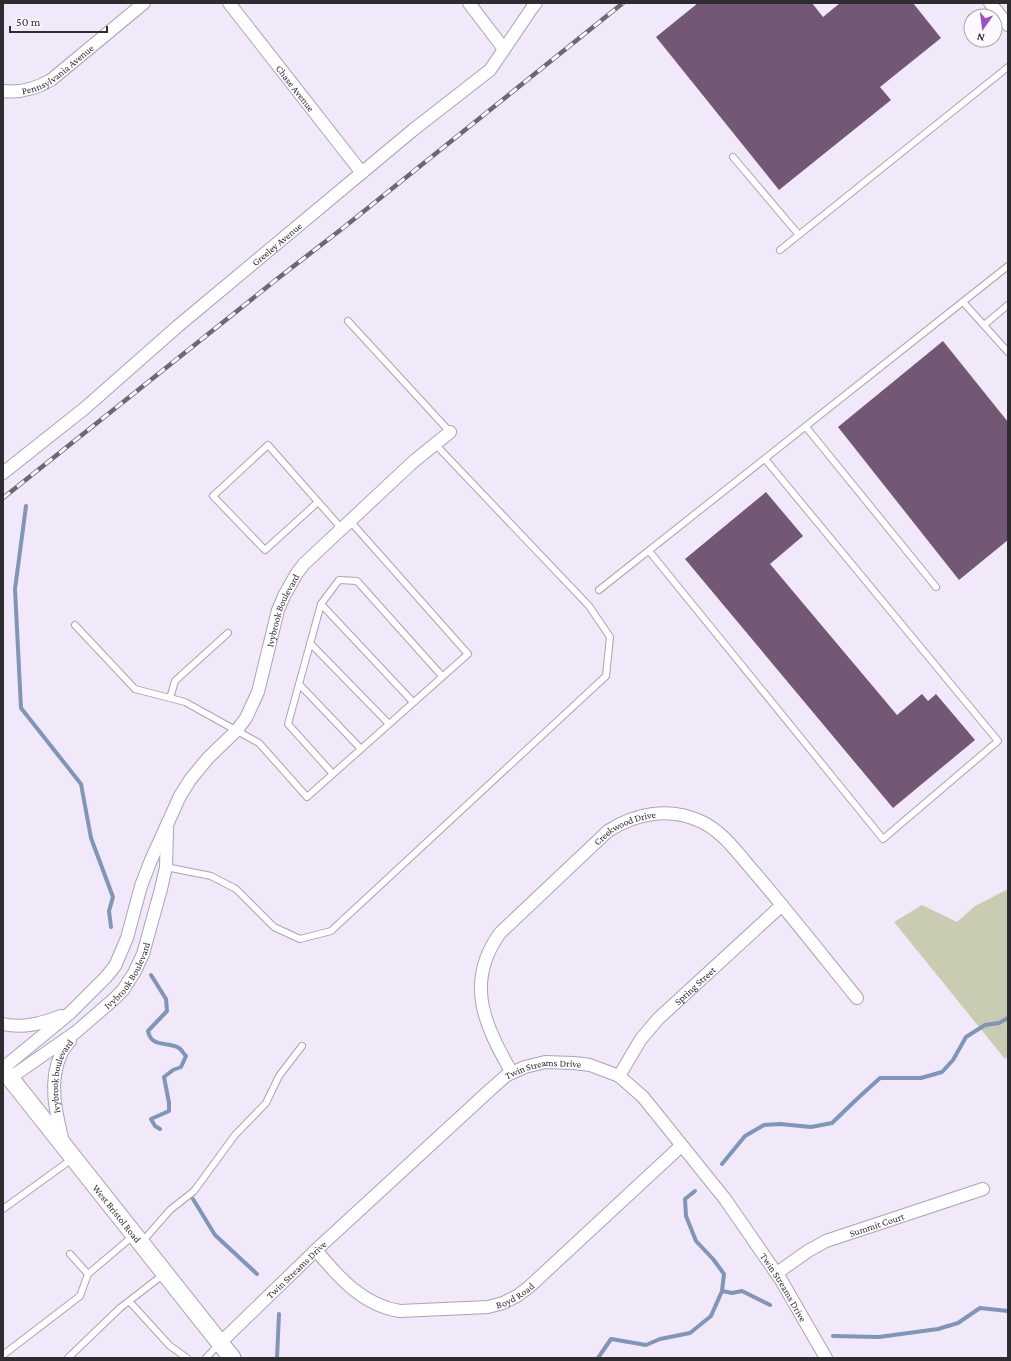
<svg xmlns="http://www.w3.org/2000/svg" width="1011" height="1361" font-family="'Crimson Pro',serif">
  <rect width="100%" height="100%" fill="#f1e9fa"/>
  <path fill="#c9ccb3" d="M1008 889V1056L1005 1059 894 922 922 905 957 922 975 906Z"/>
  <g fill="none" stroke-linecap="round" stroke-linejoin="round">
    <path stroke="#8195b6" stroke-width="4" d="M26 506 15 589 21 708 81 784 91 838 113 897 109 911 111 927
      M151 975 166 999 167 1011 148 1031C151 1047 165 1042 177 1047 181 1048 183 1053 186 1056L181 1067 173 1070 164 1077 169 1103V1111L151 1119 155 1126 160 1129
      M722 1164 745 1136 764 1125 780 1124 811 1127 832 1123 858 1098 880 1078H921L942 1072 953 1060 966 1037 985 1025 999 1023 1008 1018
      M193 1199 215 1235 257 1274
      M722 1291 732 1293 742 1291 770 1305
      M833 1336 879 1337 938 1329 958 1323 980 1308 1008 1311
      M277 1358 279 1314
      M598 1358 611 1339 646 1345 660 1339 690 1333 711 1316 722 1291 724 1274 713 1259 696 1241 686 1216 685 1199 695 1191"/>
  </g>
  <path fill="#735875" d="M698 3H812L823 17 840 3H913L941 38 880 87 891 100 779 190 656 37Z
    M943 341 1008 422V540L959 580 838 427Z
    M766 492 803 536 770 564 897 715 922 694 928 701 936 694 975 740 893 808 685 559Z"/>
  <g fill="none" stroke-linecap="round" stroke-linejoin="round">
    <g stroke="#aba3b3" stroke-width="8">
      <path id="service" d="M733 157 799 235
        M780 250 1008 67
        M963 302 1008 352
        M348 321 450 432
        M984 325 1008 305
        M806 427 936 587
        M318 502 265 550 213 496 268 445 342 529
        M649 551 883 839 998 741 765 459
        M599 590 1008 266
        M321 604 413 702
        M75 625 135 689 185 702 259 743 307 797 468 654 350 521
        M310 643 389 724
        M299 684 361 749
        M170 698 175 681 228 633
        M333 774 288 724 321 604 339 580 357 581 442 676
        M166 867 211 876 236 889 274 927 300 939 331 931 606 676 610 637 589 606 435 444
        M3 1209 72 1159
        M142 1242 170 1210 194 1191 235 1135 266 1103 279 1076 302 1046
        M70 1254 88 1274 133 1236
        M129 1301 170 1346 187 1358
        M3 1355 80 1296 88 1274
        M68 1358 120 1308 164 1274
        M206 1358 219 1344"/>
    </g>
    <g stroke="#aba3b3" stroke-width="14">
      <g id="minor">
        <path id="s1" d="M229 3 362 173"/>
        <path d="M469 3 504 49"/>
        <path d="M990 3 1008 25"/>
        <path id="s2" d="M3 91C20 93 37 88 51 80L144 3"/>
        <path id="s3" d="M3 473 85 408 178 326 413 130 490 70 532 8 536 3"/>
        <path d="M3 1024C24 1029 42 1023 61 1016"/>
        <path id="s4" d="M3 1068 70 1013 106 977 115 966 127 938 141 886 151 860 180 796 190 780 208 758 237 730 246 718 258 692 278 610 284 596 297 573 304 564 413 462 450 432"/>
        <path id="s5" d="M512 1073C485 1026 464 983 500 933L608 831C636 813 669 807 700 821 723 831 739 855 755 873 790 914 823 956 857 998"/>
        <path id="s6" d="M619 1076 641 1039 658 1019 782 905"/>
        <path id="s7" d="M10 1078 76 1032 114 999 123 990 134 973 143 954 161 889 166 867 167 829"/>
        <path id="s8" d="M63 1142C56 1113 48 1082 61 1054 63 1049 67 1045 70 1041"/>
        <path id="s9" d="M316 1250C338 1277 364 1306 400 1311L488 1307 503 1303 517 1296 529 1287 681 1146"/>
        <path id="s10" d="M777 1273 808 1251 826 1241 983 1189"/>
        <path id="s11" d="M220 1343 316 1250 491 1089 507 1075 525 1067 545 1062 574 1063 590 1065 619 1076 643 1097 725 1199 781 1280 826 1358"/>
      </g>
    </g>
    <g stroke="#aba3b3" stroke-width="19">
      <g id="secondary">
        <path id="s12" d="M3 1069 232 1358"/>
      </g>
    </g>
    <use href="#service" stroke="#fff" stroke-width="6"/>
    <use href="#minor" stroke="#fff" stroke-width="12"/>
    <use href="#secondary" stroke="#fff" stroke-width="17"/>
    <g stroke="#6c6771" stroke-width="4.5">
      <path id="rail" d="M3 498 277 279 343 228 623 3"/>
    </g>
    <use href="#rail" stroke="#fbf9fd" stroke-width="3" stroke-dasharray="9" stroke-linecap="butt"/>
  </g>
  <g text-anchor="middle" stroke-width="4" stroke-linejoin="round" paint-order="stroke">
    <g font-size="10" fill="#2e2b31" stroke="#fbf9fd">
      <text dy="4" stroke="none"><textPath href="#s2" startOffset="61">Pennsylvania Avenue</textPath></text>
      <text dy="4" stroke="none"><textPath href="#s1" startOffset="108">Chase Avenue</textPath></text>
      <text dy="4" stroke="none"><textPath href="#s3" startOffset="357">Greeley Avenue</textPath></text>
      <text dy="4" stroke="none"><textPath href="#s4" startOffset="551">Ivybrook Boulevard</textPath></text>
      <text dy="4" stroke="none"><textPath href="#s5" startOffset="316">Creekwood Drive</textPath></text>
      <text dy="4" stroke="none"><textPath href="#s7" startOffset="158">Ivybrook Boulevard</textPath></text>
      <text dy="4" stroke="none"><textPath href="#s6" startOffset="119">Spring Street</textPath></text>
      <text dy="4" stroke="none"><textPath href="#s11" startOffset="430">Twin Streams Drive</textPath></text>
      <text dy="4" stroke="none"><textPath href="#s8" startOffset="68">Ivybrook boulevard</textPath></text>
      <text dy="4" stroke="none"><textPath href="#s12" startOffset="184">West Bristol Road</textPath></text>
      <text dy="4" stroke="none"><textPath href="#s10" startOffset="112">Summit Court</textPath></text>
      <text dy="4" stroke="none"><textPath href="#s11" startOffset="106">Twin Streams Drive</textPath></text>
      <text dy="4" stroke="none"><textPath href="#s11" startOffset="778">Twin Streams Drive</textPath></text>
      <text dy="4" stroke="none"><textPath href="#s9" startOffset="224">Boyd Road</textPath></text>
    </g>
  </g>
  <rect width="1011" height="1361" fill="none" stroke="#2e2b31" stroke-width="8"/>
  <g transform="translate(983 28) rotate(194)"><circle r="19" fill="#fbf9fd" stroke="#a9a7ab"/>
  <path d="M0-3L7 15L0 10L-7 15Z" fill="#9e4fbf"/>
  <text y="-6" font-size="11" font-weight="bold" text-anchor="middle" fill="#2e2b31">N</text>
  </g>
  <path d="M10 26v6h97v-6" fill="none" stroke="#2e2b31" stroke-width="2"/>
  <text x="16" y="26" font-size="12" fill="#2e2b31" stroke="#fbf9fd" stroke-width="3" paint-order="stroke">50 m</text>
</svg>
